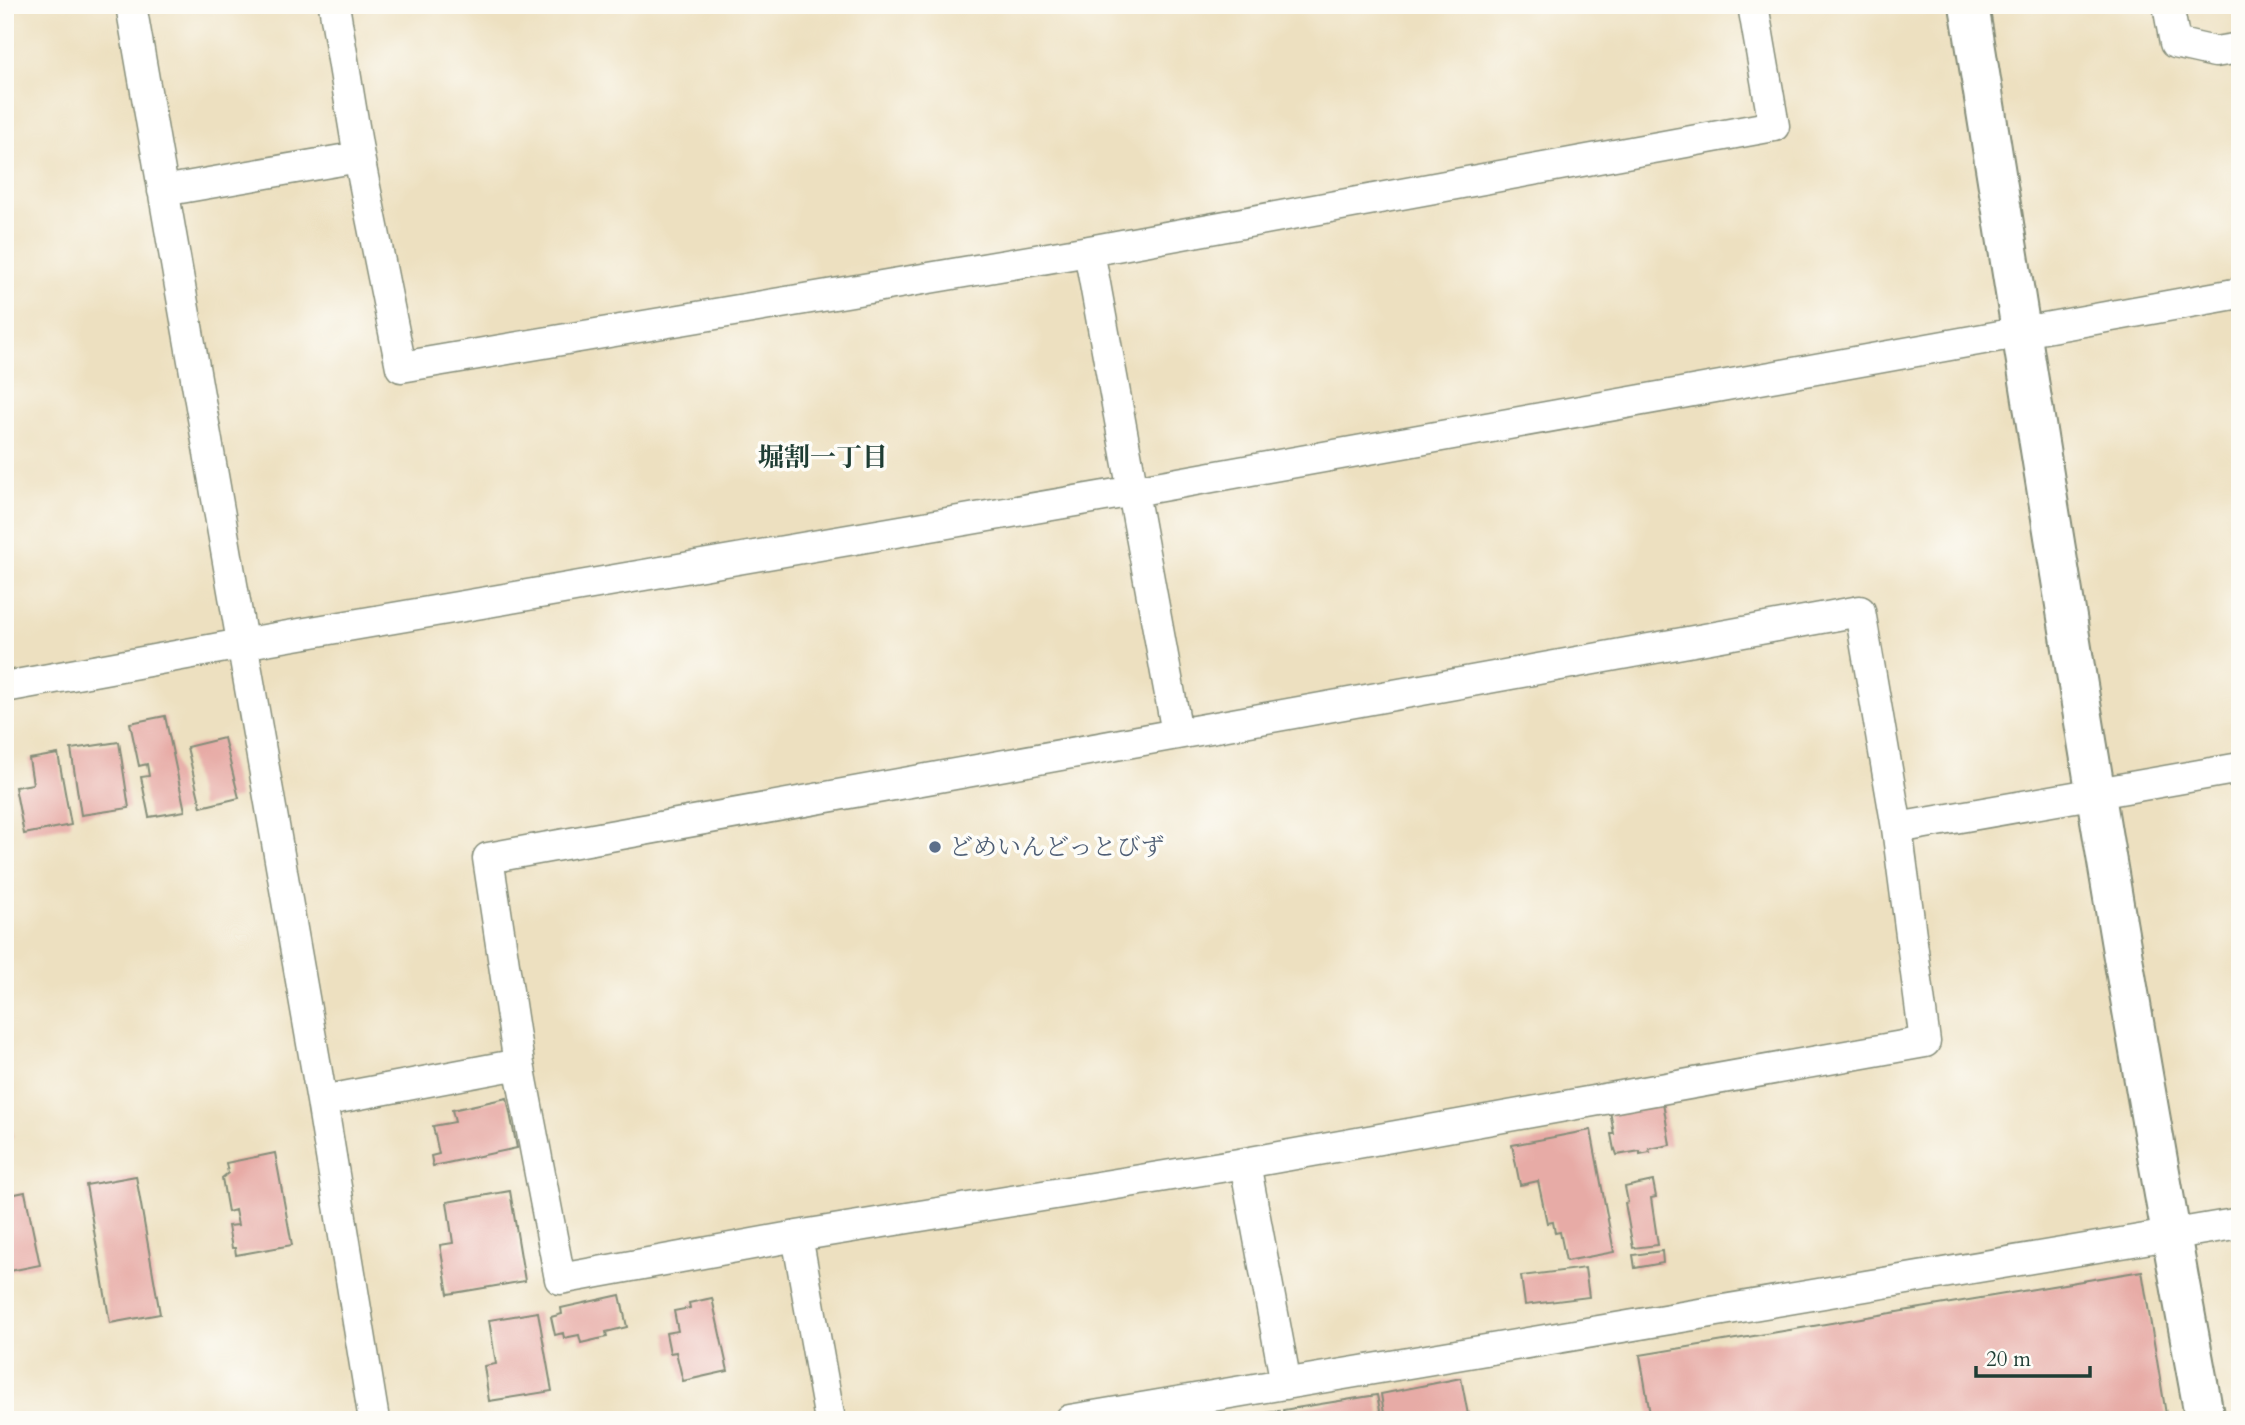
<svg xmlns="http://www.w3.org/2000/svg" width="2245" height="1425" font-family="Cardo,'Noto Serif JP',serif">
  <rect width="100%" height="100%" fill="#fdfcf7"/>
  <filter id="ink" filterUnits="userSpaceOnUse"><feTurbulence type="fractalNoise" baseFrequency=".0143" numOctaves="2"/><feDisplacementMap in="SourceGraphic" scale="14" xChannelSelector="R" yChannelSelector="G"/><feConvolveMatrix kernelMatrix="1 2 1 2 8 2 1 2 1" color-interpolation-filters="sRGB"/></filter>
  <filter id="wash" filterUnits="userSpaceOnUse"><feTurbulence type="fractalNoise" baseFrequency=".00686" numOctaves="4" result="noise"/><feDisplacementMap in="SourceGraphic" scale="28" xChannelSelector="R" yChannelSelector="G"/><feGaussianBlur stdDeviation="1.57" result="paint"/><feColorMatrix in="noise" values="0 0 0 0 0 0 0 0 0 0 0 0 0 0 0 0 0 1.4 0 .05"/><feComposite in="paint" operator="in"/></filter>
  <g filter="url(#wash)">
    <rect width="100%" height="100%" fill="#ede0c0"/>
    <g id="blocks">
      <path fill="#e7aba6" d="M165 716 185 811 149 817 141 777 149 776 147 764 139 766 130 723Z
        M224 738 239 798 201 807 187 747Z
        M119 742 129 808 81 815 71 749Z
        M58 754 71 825 24 834 15 787 33 784 29 759Z
        M507 1098 517 1148 433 1166 431 1156 439 1154 433 1126 455 1122 452 1110Z
        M1663 1102 1670 1145 1649 1149 1650 1152 1640 1154V1151L1617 1155 1615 1149 1614 1150 1611 1134H1614L1610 1111Z
        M7 1103 13 1138 5 1139V1104Z
        M1591 1130 1614 1252 1566 1261 1560 1232 1555 1233 1553 1222 1547 1223 1538 1181 1520 1185 1512 1145Z
        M275 1153 292 1245 236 1255 235 1248H232L228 1226 238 1225 235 1210 228 1212 222 1178 228 1173 226 1163Z
        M136 1176 160 1314 110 1323 86 1185Z
        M1653 1181 1656 1197 1651 1198 1658 1245 1633 1248 1625 1203 1628 1202 1625 1187Z
        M510 1191 525 1281 448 1294 440 1245 453 1243 447 1202Z
        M25 1192 40 1265 5 1272V1196Z
        M1662 1251 1663 1263 1635 1268 1633 1255Z
        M1585 1268 1589 1297 1525 1305 1521 1276Z
        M2142 1271 2167 1420H1651L1640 1355Z
        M620 1295 627 1327 606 1332 607 1337 581 1343 579 1335 564 1338 563 1333 555 1335 551 1317 562 1314 561 1308Z
        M712 1298 728 1371 683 1381 676 1352 670 1353 666 1333 678 1331 674 1311 690 1308 689 1303Z
        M538 1312 552 1391 489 1401 484 1366 496 1364 489 1320Z
        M1461 1378 1469 1420H1385L1381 1394Z
        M1377 1395 1382 1420H1285L1283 1410Z
        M1279 1411 1281 1420H1236V1418Z"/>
    </g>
  </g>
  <g filter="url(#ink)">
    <use href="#blocks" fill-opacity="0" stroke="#868e7a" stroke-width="2"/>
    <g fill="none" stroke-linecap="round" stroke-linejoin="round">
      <g stroke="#868e7a" stroke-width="33">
        <path id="minor" d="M131 5 322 1101 374 1420
          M334 5 359 157 401 367 1089 251 1774 126 1753 5
          M2168 5 2175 43 2215 52 2240 48
          M163 191 359 157
          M1089 251 1177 733
          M1860 611 1897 828 1925 1042 1245 1163 797 1236 560 1279 519 1064 488 858Z
          M5 687 242 644 1134 491 2240 293
          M1897 828 2240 768
          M322 1101 519 1064
          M1245 1163 1286 1384
          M797 1236 830 1420
          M1070 1420 2240 1223"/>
      </g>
      <g stroke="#868e7a" stroke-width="42">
        <path id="tertiary" d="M1969 5C2045 477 2117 950 2205 1420"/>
      </g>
      <use href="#minor" stroke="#fff" stroke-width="30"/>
      <use href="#tertiary" stroke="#fff" stroke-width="38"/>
    </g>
  </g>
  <circle fill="#5c6f8a" stroke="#fdfcf7" stroke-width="2.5" cx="935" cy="847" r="7"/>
  <g text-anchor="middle" stroke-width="7" stroke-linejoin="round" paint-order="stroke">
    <g font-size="24" fill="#4e5e75" stroke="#fdfcf7" text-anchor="start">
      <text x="949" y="855">どめいんどっとびず</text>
    </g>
    <g font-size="26" font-weight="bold" fill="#1f3d34" stroke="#fdfcf7">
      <text x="823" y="466">堀割一丁目</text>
    </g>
  </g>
  <rect width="2245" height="1425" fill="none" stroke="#fdfcf7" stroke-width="28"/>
  <path d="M1976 1366v10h114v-10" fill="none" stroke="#1f3d34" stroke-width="3.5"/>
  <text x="1986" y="1366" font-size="21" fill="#1f3d34" stroke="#fdfcf7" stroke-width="5" paint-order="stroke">20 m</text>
</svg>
